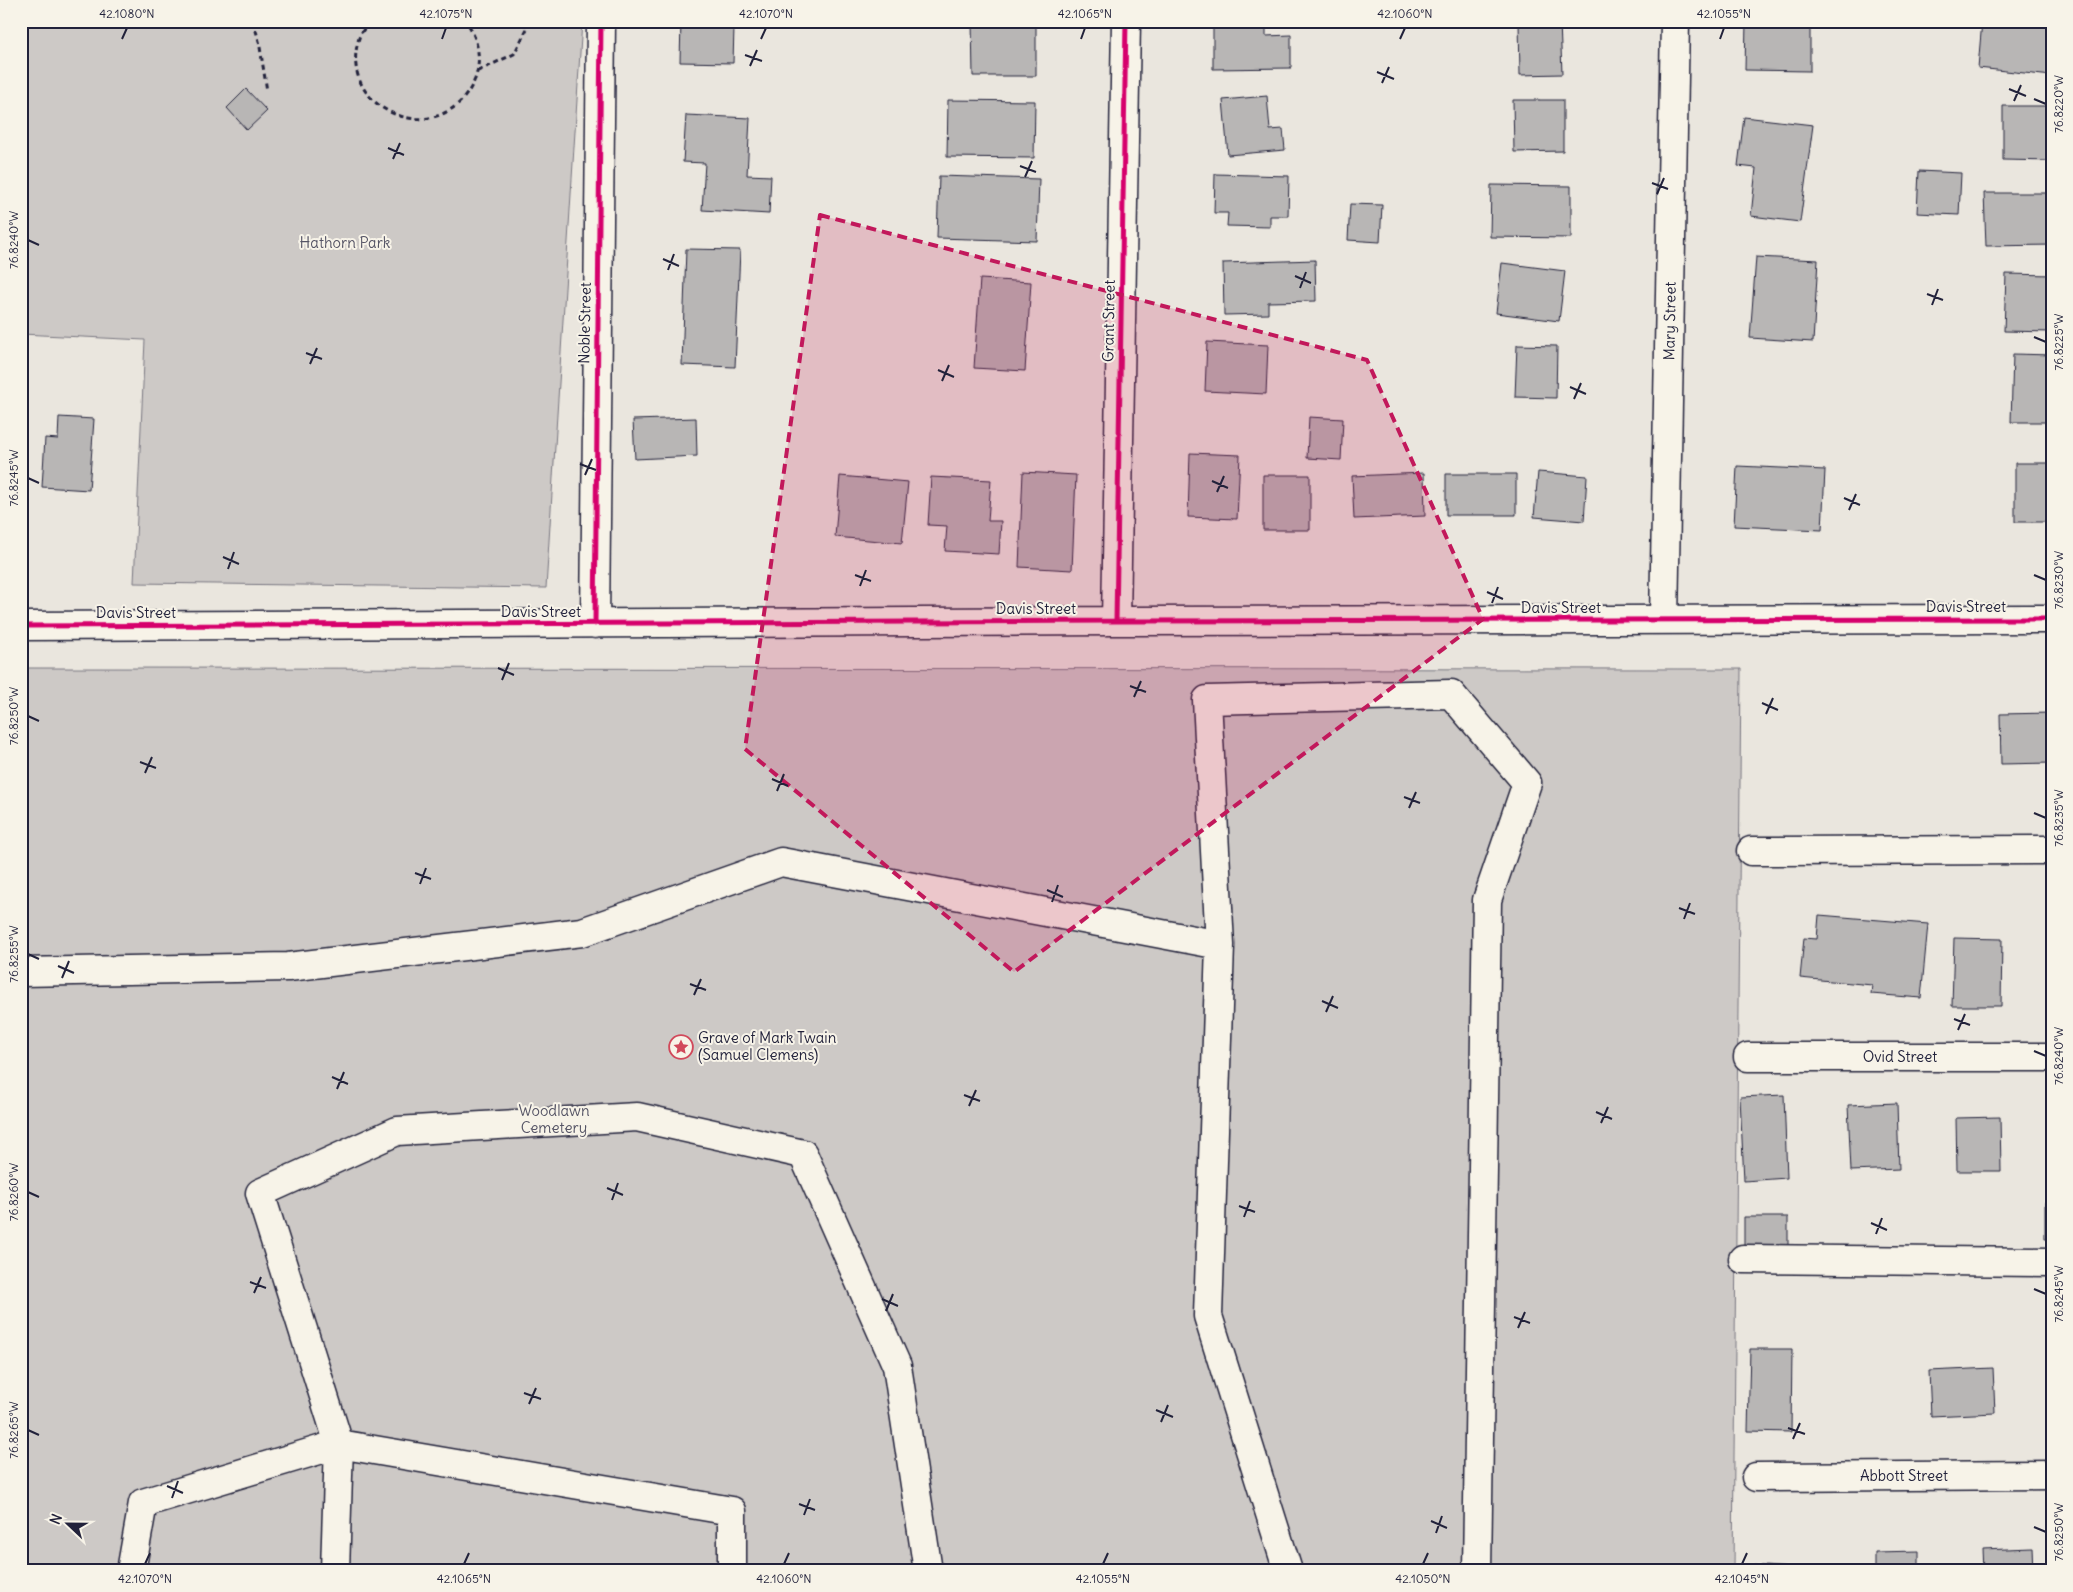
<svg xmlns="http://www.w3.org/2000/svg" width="2073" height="1592" font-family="Delius,sans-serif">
  <rect width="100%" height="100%" fill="#eae6de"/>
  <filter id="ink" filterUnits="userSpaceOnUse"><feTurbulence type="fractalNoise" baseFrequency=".02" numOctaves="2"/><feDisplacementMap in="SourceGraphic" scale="10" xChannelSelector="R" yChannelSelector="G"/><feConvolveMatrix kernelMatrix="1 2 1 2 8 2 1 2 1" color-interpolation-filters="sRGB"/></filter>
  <g filter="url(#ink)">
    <path fill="#cdc9c6" stroke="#787680" d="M21 21H582L546 588 134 583 145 340 21 334Z
      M21 668 1741 669 1733 1571H21Z"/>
    <path fill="#b8b6b5" stroke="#22223b" d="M681 21H752V28L734 27 733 63 680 62Z
      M972 21H1036V76H973Z
      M1560 21 1562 74 1520 75 1519 22Z
      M1746 21H1810V71L1745 70Z
      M1982 21H2052V76L1978 68Z
      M1213 25H1266V36L1291 35V68L1213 69Z
      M246 89 267 111 247 130 227 108Z
      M1267 96 1270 130 1283 129 1285 150 1228 155 1223 100Z
      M948 100 1035 101 1034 158 947 157Z
      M1513 100H1563V151L1514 152Z
      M2003 106H2052V161L2003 160Z
      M686 115 750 118 747 175 771 176 769 214 702 210 705 163 683 162Z
      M1744 117 1813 125 1800 222 1751 216 1756 168 1738 166Z
      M1919 171 1961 173 1959 215 1917 213Z
      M1215 174 1289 176 1288 216H1270V227L1227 226 1228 213H1214Z
      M939 176 1039 179 1037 241 937 238Z
      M1491 185 1571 186V238L1490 237Z
      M1984 193H2052V245L1986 246Z
      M1350 204 1382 205 1380 242 1348 240Z
      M686 249 740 250 735 367 682 365Z
      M1756 257 1818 260 1813 342 1750 338Z
      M1315 260 1316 301 1268 302V314L1224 315 1223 263Z
      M1502 263 1565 271 1559 321 1496 313Z
      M2006 274 2052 275V332L2004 331Z
      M980 279 1031 282 1025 371 974 368Z
      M1207 342 1268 345 1266 394 1205 391Z
      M1517 345 1557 346 1556 398 1515 397Z
      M2013 354 2052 355V422H2011Z
      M59 417 94 419 89 490 42 487 45 438 58 439Z
      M1309 417 1343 419 1341 460 1307 458Z
      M696 418 697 456 635 459 633 420Z
      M1190 453 1240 455 1237 519 1188 517Z
      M2015 463H2052V522H2015Z
      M1737 466 1825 470 1822 530 1734 526Z
      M1023 472 1076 475 1072 570 1019 567Z
      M1538 472 1587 476 1584 521 1534 517Z
      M1424 473 1425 516 1354 519 1352 476Z
      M1446 474H1516V515H1446Z
      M1263 475H1310V530H1263Z
      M840 476 908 482 902 543 835 537Z
      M931 477 991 480 988 521H1001L999 554 945 551 947 526 928 525Z
      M2052 713V763L2001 764 2000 714Z
      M1819 915 1928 924 1921 998 1871 994 1872 985 1800 978 1804 938 1817 939Z
      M1954 938 2002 939 2001 1006H1952Z
      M1784 1095 1787 1178 1744 1181 1740 1097Z
      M1897 1103 1899 1169 1851 1171 1848 1105Z
      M2000 1117 2001 1171H1957L1956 1118Z
      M2045 1202H2052V1239H2045Z
      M1744 1217H1788V1253H1744Z
      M1750 1349H1792L1791 1432 1748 1431Z
      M1993 1368 1995 1413 1931 1416 1929 1371Z
      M2032 1548 2033 1571H1983L1982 1550Z
      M1919 1551V1571H1875V1552Z
      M1750 1565 1792 1568 1791 1571H1749Z"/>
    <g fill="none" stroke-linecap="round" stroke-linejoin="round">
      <g stroke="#22223b" stroke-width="31">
        <path id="minor" d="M1664 620 1675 21
          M1116 621 1126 21
          M595 624 601 21
          M21 626 1116 621 2052 619
          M1751 851 2052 850
          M1220 945 1207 700 1451 694 1527 783 1487 900 1477 1571
          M21 972 288 967 582 932 781 862 1220 945 1208 1316 1288 1571
          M1748 1057H2052
          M1743 1259 2052 1262
          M1756 1477 2052 1475
          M131 1571 143 1503 339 1444 335 1571
          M732 1571V1511L339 1444 260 1193 397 1131 637 1117 803 1154 897 1366 928 1571"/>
      </g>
      <path stroke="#22223b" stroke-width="3" stroke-dasharray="5 4" stroke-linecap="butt" d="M253 21 259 41 267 91
        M369 21C366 27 361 32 359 38 335 113 444 154 475 79 482 60 478 38 466 21
        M478 71 514 54 531 21"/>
      <use href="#minor" stroke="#f7f3e8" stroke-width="28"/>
      <g stroke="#f7f3e8" stroke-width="8">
        <path id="cycleway" d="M1116 621 1126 21
          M595 624 601 21
          M21 626 1116 621 2052 619"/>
      </g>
      <use href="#cycleway" stroke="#d6006c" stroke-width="5"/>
    </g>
  </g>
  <path fill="#c2185b" fill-opacity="0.2" stroke="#c2185b" stroke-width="4" stroke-dasharray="10 6" stroke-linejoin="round" d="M820 215 1367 360 1483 619 1014 972 745 749Z"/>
  <path fill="none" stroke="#22223b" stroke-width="2" d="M122 39 127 28M442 39 446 28M761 39 766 28M1081 39 1085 28M1400 39 1405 28M1720 39 1724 28M745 55 762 61M750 66 757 50M1377 72 1394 79M1382 83 1389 67M2009 89 2026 96M2034 99 2046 104M2014 101 2021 85M388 148 404 155M393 159 400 143M1020 166 1036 172M1025 177 1032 161M1652 183 1668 189M1657 194 1664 178M28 240 39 245M663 259 679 266M668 270 674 254M1295 276 1311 283M1300 288 1306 272M1927 294 1943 300M1932 305 1938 289M2034 337 2046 342M306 353 322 359M310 364 317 348M938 370 954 377M942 381 949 365M1570 387 1586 394M1574 399 1581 383M580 464 596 470M585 475 592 459M28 478 39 483M1212 481 1228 488M1217 492 1224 476M1844 498 1860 505M1849 510 1856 494M223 557 239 564M228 569 234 552M855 575 871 581M2034 575 2046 580M860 586 866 570M1487 592 1503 599M1492 603 1498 587M498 668 514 675M502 680 509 663M1130 686 1146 692M1134 697 1141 681M1762 703 1778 710M1766 714 1773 698M28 716 39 721M140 762 156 768M145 773 152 757M772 779 788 786M777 791 784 774M1404 797 1420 803M1409 808 1416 792M2034 813 2046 818M415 873 431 879M420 884 426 868M1047 890 1063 897M1052 902 1058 885M1679 908 1695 914M1684 919 1690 903M28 954 39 959M58 966 74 973M62 978 69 961M690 984 706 990M694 995 701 979M1322 1001 1338 1008M1326 1012 1333 996M1954 1019 1970 1025M1958 1030 1965 1014M2034 1051 2046 1056M332 1077 348 1084M337 1089 344 1072M964 1095 980 1101M969 1106 976 1090M1596 1112 1612 1119M1601 1123 1608 1107M607 1188 623 1195M28 1192 39 1197M612 1200 618 1183M1239 1206 1255 1212M1244 1217 1250 1201M1871 1223 1887 1230M1876 1234 1882 1218M250 1282 266 1288M2034 1289 2046 1294M254 1293 261 1277M882 1299 898 1306M886 1311 893 1294M1514 1317 1530 1323M1518 1328 1525 1312M524 1393 541 1399M529 1404 536 1388M1156 1410 1173 1417M1161 1422 1168 1405M1788 1428 1805 1434M28 1430 39 1435M1793 1439 1800 1423M167 1486 183 1493M172 1498 178 1481M799 1504 815 1510M804 1515 810 1499M1431 1521 1447 1528M2034 1527 2046 1532M1436 1533 1442 1516M145 1564 150 1553M464 1564 469 1553M784 1564 789 1553M1103 1564 1108 1553M1423 1564 1428 1553M1742 1564 1747 1553"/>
  <defs>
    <g id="sight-ring" transform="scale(1.25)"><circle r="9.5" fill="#f7f3e8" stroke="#d1495b" stroke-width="1.5"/><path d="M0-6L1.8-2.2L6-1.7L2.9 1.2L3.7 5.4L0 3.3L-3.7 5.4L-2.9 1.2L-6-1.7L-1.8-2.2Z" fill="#d1495b"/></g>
  </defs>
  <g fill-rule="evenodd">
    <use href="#sight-ring" x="681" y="1047"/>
  </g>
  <g text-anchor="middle" stroke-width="4" stroke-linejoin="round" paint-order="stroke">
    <g font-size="15" fill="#555465" stroke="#f7f3e8">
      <text x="345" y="248">Hathorn Park</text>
      <text x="554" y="1116">Woodlawn<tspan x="554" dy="17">Cemetery</tspan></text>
    </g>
    <g font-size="15" fill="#22223b" stroke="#f7f3e8">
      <text transform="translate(1109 321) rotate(-89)" y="5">Grant Street</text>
      <text transform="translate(1670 321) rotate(-89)" y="5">Mary Street</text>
      <text transform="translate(585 323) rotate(-89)" y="5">Noble Street</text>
      <text x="1966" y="612">Davis Street</text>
      <text x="1561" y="613">Davis Street</text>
      <text x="1036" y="614">Davis Street</text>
      <text x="541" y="617">Davis Street</text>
      <text x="136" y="618">Davis Street</text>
      <text x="1900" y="1062">Ovid Street</text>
      <text x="1904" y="1481">Abbott Street</text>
    </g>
    <g font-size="15" fill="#22223b" stroke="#f7f3e8" text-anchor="start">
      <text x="698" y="1043">Grave of Mark Twain<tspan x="698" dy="17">(Samuel Clemens)</tspan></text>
    </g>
  </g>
  <rect width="2073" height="1592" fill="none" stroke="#f7f3e8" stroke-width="55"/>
  <g transform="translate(68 1524) rotate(292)" stroke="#f7f3e8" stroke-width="4" paint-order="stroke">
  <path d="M0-4L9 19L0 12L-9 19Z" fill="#22223b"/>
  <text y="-8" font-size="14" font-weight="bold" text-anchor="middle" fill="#22223b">N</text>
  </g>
  <rect x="28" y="28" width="2018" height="1536" fill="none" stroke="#22223b" stroke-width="2"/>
  <g font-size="12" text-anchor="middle" fill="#22223b">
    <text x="127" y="18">42.1080°N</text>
    <text x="446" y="18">42.1075°N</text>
    <text x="766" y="18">42.1070°N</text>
    <text x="1085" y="18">42.1065°N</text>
    <text x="1405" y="18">42.1060°N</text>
    <text x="1724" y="18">42.1055°N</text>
    <text transform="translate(2059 104) rotate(-90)" y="4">76.8220°W</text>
    <text transform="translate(14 240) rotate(-90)" y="4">76.8240°W</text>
    <text transform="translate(2059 342) rotate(-90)" y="4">76.8225°W</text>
    <text transform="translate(14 478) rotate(-90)" y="4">76.8245°W</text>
    <text transform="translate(2059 580) rotate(-90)" y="4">76.8230°W</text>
    <text transform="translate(14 716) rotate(-90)" y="4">76.8250°W</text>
    <text transform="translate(2059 818) rotate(-90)" y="4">76.8235°W</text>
    <text transform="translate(14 954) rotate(-90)" y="4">76.8255°W</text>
    <text transform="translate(2059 1056) rotate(-90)" y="4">76.8240°W</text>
    <text transform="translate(14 1192) rotate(-90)" y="4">76.8260°W</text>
    <text transform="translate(2059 1294) rotate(-90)" y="4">76.8245°W</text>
    <text transform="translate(14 1430) rotate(-90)" y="4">76.8265°W</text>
    <text transform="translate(2059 1532) rotate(-90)" y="4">76.8250°W</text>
    <text x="145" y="1583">42.1070°N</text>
    <text x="464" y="1583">42.1065°N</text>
    <text x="784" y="1583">42.1060°N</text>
    <text x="1103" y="1583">42.1055°N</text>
    <text x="1423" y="1583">42.1050°N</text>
    <text x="1742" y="1583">42.1045°N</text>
  </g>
</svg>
